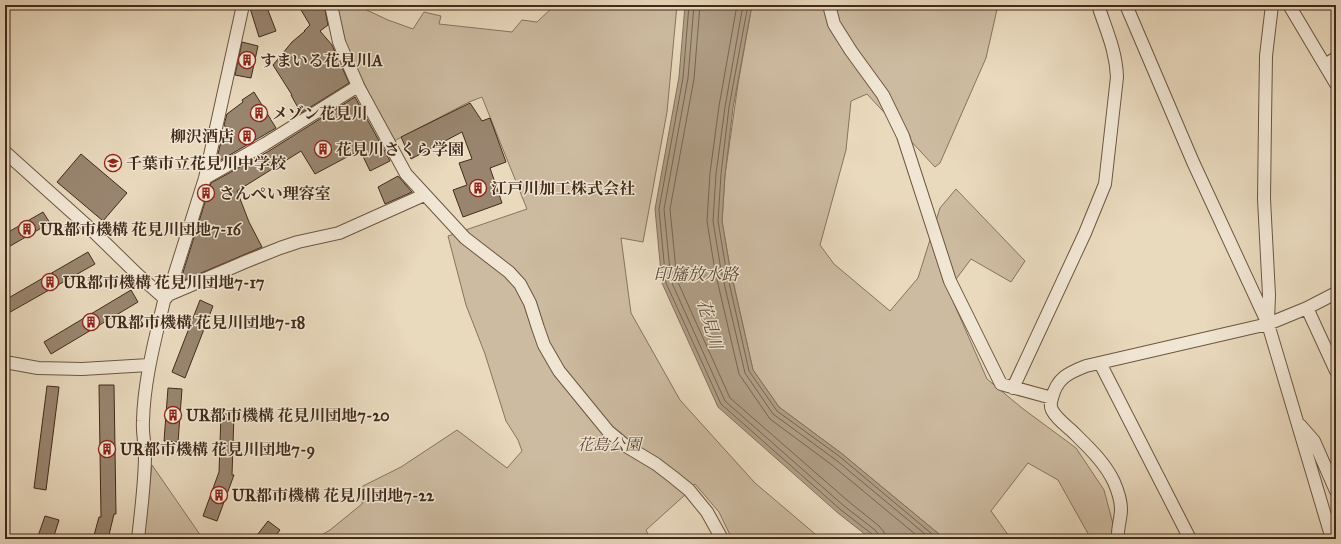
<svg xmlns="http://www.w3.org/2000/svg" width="1341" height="544" font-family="'IM FELL Great Primer','Noto Serif JP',serif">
  <rect width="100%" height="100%" fill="#e9d9bd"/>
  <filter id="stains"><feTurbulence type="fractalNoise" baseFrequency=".005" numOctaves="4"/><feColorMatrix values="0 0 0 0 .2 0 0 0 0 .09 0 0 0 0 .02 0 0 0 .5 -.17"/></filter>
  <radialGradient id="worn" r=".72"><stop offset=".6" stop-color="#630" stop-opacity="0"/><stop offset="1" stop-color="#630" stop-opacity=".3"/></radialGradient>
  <path fill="#cdbba1" stroke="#88735e" d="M337 5H356L388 20 413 29 424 12 441 16 439 24 512 32 522 20 537 22 555 5H677L667 112 643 242 621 238 631 313 680 400 755 483 821 539H732L719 512 695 484 684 492 686 494 646 530 650 539H315L330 530 362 504 363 486 401 467 457 430 507 468 522 451 518 440 506 421 485 354 466 305 448 236 527 209 482 97 469 102 392 142 346 45Z
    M752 5H998L986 58 940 163 935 167 867 94 851 101 846 150 820 245 834 264 890 311 918 278 940 208 956 189 1025 261 1011 282 971 259 948 290 987 379 1022 408 1076 448 1104 490 1117 539H1091L1058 480 1028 463 991 511 1011 539H945L841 453 779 407 753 370 730 268 722 221 725 175 738 84Z
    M152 465 203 539H143Z"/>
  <path fill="#b09e86" stroke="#84705b" d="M685 5H752L733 108 725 175 722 221 730 268 753 370 779 407 841 453 945 539H871L838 513 718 407 662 283 655 209 679 77Z"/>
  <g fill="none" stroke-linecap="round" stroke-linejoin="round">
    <path stroke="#796450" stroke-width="1" d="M689 5 683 78 659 209 666 283 721 404 841 510 872 534 873 539
      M694 5 688 78 664 209 671 281 725 401 844 506 875 530 878 534 879 539
      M700 5 694 79 670 209 677 280 730 398 848 501 879 526 884 532 885 539
      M737 5 719 106 710 173 707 221 715 271 739 374 770 419 832 465 921 539
      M743 5 725 107 716 174 713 221 721 270 745 373 773 414 836 460 931 539
      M748 5 729 107 721 174 718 221 726 269 749 371 777 411 839 456 938 539"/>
  </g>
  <path fill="#99856f" stroke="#422b1a" d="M250 5H266L276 31 259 37 250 8Z
    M298 5H324L328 25 320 31 332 45 349 83 301 113 291 95H292L273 65 292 42 305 31H304L310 25Z
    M242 42 258 46 251 78 235 75Z
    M254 92 276 128 216 163 222 137 229 132 224 125 227 114 243 102 242 100Z
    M355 97 390 161 370 171 360 150 315 174 301 151 237 191 249 222 262 247 180 282 211 183 269 151Z
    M470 103 482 121 490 118 506 162 490 168 502 203 463 217 453 190 467 185 459 163 472 159 462 132 411 159 401 137Z
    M81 154 127 193 103 221 57 182Z
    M398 176 412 192 385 204 378 187Z
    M43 212 50 223 5 249V234Z
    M88 252 95 264 5 315V300Z
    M131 290 138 302 51 354 44 342Z
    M200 300 213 306 185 378 172 372Z
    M99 385H114L116 514H114L108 539H93L99 517H101Z
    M47 386 59 387 46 490 34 488Z
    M168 388 182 389 178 442 164 441Z
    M221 414H234L232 475H234L217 521 203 516 219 472Z
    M45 516 59 520 53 539H37Z
    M268 521 280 530 273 539H254Z"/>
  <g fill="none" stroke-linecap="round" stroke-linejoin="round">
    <g stroke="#6c5643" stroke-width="14">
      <path id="minor" d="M331 5 339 42 358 86 406 174 465 238 509 272 520 284 530 303 538 328 544 345 559 371 608 431 626 446 656 464 673 477 689 490 707 512 722 539
        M829 5 834 24 851 51 883 95 903 136 950 281 1001 384 1052 398
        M1126 5 1193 162 1268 324 1332 539
        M1289 5 1336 84
        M1325 65 1336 58
        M5 152 94 232 137 274 163 297 164 301C155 340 144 380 143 421 142 432 145 443 145 454 145 482 141 511 138 539
        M205 178 265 144 358 86
        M168 295 205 178 243 5
        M166 298 168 295 245 262 280 248 298 242 339 233 424 195
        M1307 308 1336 371
        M1268 320 1269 295 1264 199 1265 120 1266 56 1272 5
        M5 362 38 368 82 369 149 365
        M1100 363 1190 539
        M1013 388 1085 233 1105 184 1117 77C1116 50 1106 30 1098 5
        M1300 425 1314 441 1336 491
        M1118 539C1117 528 1121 519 1121 509 1121 500 1117 489 1114 482 1104 461 1087 446 1071 430 1064 424 1056 418 1052 410 1050 406 1051 401 1052 398 1057 378 1068 373 1086 366L1268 324 1307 308 1336 293"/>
    </g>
    <use href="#minor" stroke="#f1e6d4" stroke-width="12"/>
  </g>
  <defs>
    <g id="building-ring" transform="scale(0.9)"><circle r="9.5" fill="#f1e6d4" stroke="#8f2418" stroke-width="1.5"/><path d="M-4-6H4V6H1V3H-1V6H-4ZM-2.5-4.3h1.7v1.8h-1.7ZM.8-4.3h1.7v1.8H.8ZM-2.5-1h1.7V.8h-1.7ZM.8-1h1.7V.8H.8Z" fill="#8f2418"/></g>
    <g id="school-ring" transform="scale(0.9)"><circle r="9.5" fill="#f1e6d4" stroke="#8f2418" stroke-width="1.5"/><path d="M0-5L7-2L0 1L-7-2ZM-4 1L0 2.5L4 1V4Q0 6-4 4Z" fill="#8f2418"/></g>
  </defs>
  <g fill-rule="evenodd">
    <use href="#building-ring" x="247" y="60"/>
    <use href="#building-ring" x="259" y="113"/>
    <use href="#building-ring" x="247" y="136"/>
    <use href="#building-ring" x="323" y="149"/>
    <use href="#school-ring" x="113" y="163"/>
    <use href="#building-ring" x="478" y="188"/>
    <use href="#building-ring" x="206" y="193"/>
    <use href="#building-ring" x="27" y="229"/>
    <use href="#building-ring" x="50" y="282"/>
    <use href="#building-ring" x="91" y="322"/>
    <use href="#building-ring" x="173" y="415"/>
    <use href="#building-ring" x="107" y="449"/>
    <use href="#building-ring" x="219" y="495"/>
  </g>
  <g text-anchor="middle" stroke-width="3" stroke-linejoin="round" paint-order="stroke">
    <g font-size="16" font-weight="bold" fill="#422b1a" stroke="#f1e6d4" text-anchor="start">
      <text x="260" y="66">すまいる花見川A</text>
      <text x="272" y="119">メゾン花見川</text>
      <text x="234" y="142" text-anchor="end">柳沢酒店</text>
      <text x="336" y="155">花見川さくら学園</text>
      <text x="126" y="169">千葉市立花見川中学校</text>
      <text x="491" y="194">江戸川加工株式会社</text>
      <text x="219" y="199">さんぺい理容室</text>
      <text x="40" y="235">UR都市機構 花見川団地7-16</text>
      <text x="63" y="288">UR都市機構 花見川団地7-17</text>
      <text x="104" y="328">UR都市機構 花見川団地7-18</text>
      <text x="186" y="421">UR都市機構 花見川団地7-20</text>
      <text x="120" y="455">UR都市機構 花見川団地7-9</text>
      <text x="232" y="501">UR都市機構 花見川団地7-22</text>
    </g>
    <g font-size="16" font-style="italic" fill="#5e4835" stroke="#f1e6d4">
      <text x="609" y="450">花島公園</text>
    </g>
    <g font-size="17" font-style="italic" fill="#5e4835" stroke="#f1e6d4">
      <text x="696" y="280">印旛放水路</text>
      <text transform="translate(710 324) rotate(74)" y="6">花見川</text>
    </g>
  </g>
  <rect width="1341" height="544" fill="none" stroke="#e9d9bd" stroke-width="20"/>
  <rect x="6" y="6" width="1329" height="532" fill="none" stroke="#422b1a" stroke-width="2"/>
  <rect x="10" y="10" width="1321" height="524" fill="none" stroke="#422b1a"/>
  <rect width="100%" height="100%" filter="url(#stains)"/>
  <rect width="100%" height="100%" fill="url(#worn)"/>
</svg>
